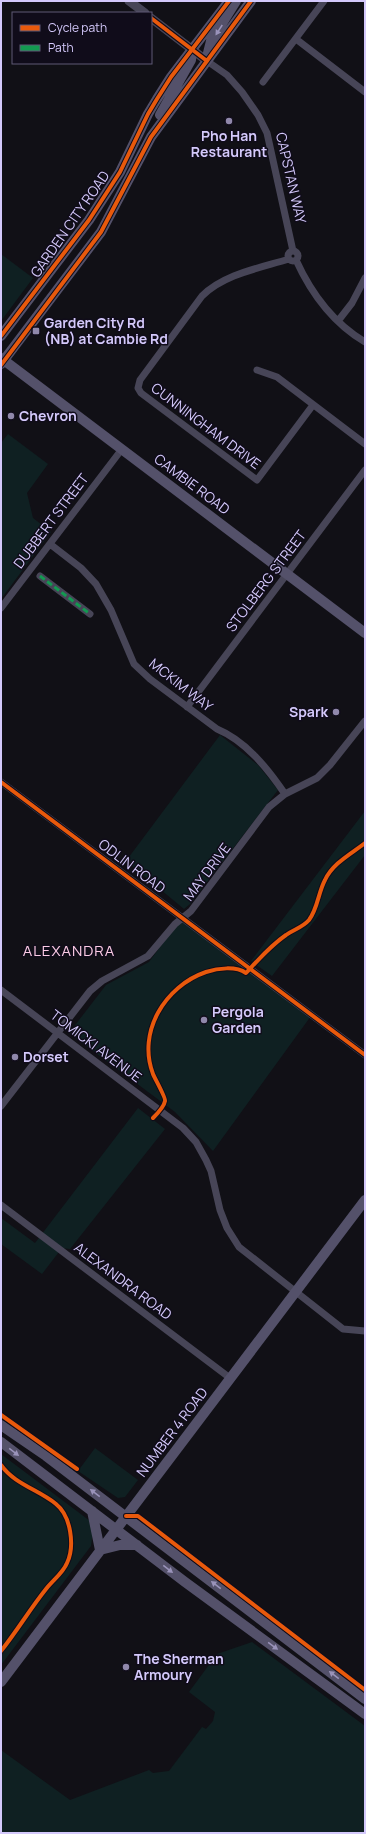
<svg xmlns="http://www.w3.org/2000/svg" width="366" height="1834" font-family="Manrope,sans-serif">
  <rect width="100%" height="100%" fill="#111016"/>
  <path fill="#0f2022" d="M1 254 33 278 1 321Z
    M8 434 48 464 27 493 33 518 51 532 1 599V443Z
    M220 735 258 765 278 790 190 904 184 909 126 861Z
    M365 811V855L272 976 251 961Z
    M180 920 311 1016 213 1151 175 1112 69 1033 106 985 149 962Z
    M138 1108 165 1129 70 1249 62 1248 42 1274 1 1244V1218L35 1243Z
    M95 1448 138 1480 125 1497 118 1498 78 1471Z
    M1 1454 90 1521 93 1530 91 1546 1 1665Z
    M252 1642 365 1726V1833H1V1750L70 1800 149 1770 153 1773 169 1771 202 1727 206 1729 213 1721 215 1712 189 1692 217 1654Z"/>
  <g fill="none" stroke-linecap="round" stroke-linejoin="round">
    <path stroke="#474557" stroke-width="7" d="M296 39 365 92
      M207 61 227 75 242 92 258 115 267 133 293 251
      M263 82 324 1
      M288 256a5 5 0 1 1 10 0a5 5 0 1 1-10 0Z
      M289 259C260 268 224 274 202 296L140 380 138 388 141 393 257 480 313 405
      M296 260C311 293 333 323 365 342
      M338 321 352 303 365 278
      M257 370 277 377 365 444
      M50 544 81 568 96 584 111 610 134 664 150 679 217 729C246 741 268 769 285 794
      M40 576 90 614
      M1 608 122 449
      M187 707 365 470
      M1 782 365 1055
      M1 990 183 1128 196 1142 206 1160 211 1171 220 1210 227 1228 239 1247 343 1329 365 1331
      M1 1106 90 991 102 981 148 956 175 924 191 911 269 807 285 794 317 778 330 765 365 721
      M1 1205 230 1378"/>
    <path stroke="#474557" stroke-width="9" d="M129 1 145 13
      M151 18 207 61"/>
    <path stroke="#54516a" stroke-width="10" d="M207 57 211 41 236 1
      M160 115 191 60 192 51
      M1 336 89 220 120 172 148 114 157 99 171 77 229 1
      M1 358 365 633
      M1 364 101 232 151 137 251 1
      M1 1425 46 1456 365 1699
      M1 1442 185 1582 365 1714
      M92 1511 100 1550
      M100 1550 120 1545H137
      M1 1682 365 1200"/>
    <path stroke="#139951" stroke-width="3" stroke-dasharray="6 3" stroke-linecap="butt" d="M40 576 90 614"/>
    <g stroke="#100c1a" stroke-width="6">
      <path id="cycleway" d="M151 18 207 61
        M1 336 89 220 120 172 148 114 157 99 171 77 229 1
        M1 365 101 232 151 137 251 1
        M1 782 365 1055
        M153 1118C157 1114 164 1107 165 1101 166 1098 155 1079 153 1074 137 1032 165 986 206 972 218 968 236 966 246 973 259 959 270 946 286 935 294 929 302 928 309 920 318 908 318 893 325 880 333 863 351 854 365 843
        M1 1415 77 1469
        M1 1465C14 1484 39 1490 56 1504 71 1516 75 1546 67 1563 63 1573 53 1580 46 1589 30 1609 17 1631 1 1651
        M126 1516H138L365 1690"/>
    </g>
    <use href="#cycleway" stroke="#e8590c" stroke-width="4"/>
  </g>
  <defs><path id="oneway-solid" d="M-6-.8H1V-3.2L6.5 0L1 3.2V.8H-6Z"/></defs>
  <g fill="#9a93ba">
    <use href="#oneway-solid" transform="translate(219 30) rotate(123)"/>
    <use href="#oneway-solid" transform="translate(14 1452) rotate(37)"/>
    <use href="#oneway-solid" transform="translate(95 1493) rotate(-143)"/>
    <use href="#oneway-solid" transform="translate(168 1569) rotate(38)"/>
    <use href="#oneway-solid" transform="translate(216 1585) rotate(-143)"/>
    <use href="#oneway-solid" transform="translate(273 1646) rotate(36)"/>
    <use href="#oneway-solid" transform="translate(334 1675) rotate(-143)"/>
  </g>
  <g fill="#9088ab" stroke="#100c1a" stroke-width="1.5">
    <circle cx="229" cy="121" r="4"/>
    <rect x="32" y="327" width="8" height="8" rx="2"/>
    <circle cx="11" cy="416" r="4"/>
    <circle cx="336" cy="712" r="4"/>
    <circle cx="204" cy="1020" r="4"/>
    <circle cx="15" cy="1057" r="4"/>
    <circle cx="126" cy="1667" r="4"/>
  </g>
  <g text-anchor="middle" stroke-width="3" stroke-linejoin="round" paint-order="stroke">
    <g font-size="14" font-weight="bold" fill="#d4c9fb" stroke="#100c1a" text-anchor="start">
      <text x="229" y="141" text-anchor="middle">Pho Han<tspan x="229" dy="16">Restaurant</tspan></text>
      <text x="44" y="328">Garden City Rd<tspan x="44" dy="16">(NB) at Cambie Rd</tspan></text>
      <text x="19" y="421">Chevron</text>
      <text x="328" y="717" text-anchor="end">Spark</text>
      <text x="212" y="1017">Pergola<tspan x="212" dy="16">Garden</tspan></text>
      <text x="23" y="1062">Dorset</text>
      <text x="134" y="1664">The Sherman<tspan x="134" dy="16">Armoury</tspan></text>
    </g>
    <g font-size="14" fill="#d4c9fb" stroke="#100c1a">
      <text transform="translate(291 178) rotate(77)" y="5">CAPSTAN WAY</text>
      <text transform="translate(70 224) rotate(-55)" y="5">GARDEN CITY ROAD</text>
      <text transform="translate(206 426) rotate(37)" y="5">CUNNINGHAM DRIVE</text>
      <text transform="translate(192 484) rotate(37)" y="5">CAMBIE ROAD</text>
      <text transform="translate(51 521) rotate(-53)" y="5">DUBBERT STREET</text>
      <text transform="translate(266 581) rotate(-53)" y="5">STOLBERG STREET</text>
      <text transform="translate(181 685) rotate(38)" y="5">MCKIM WAY</text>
      <text transform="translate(132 866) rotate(37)" y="5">ODLIN ROAD</text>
      <text transform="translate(207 872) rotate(-53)" y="5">MAY DRIVE</text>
      <text transform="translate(96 1046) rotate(37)" y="5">TOMICKI AVENUE</text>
      <text transform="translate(123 1281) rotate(37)" y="5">ALEXANDRA ROAD</text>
      <text transform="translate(172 1432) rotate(-53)" y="5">NUMBER 4 ROAD</text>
    </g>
    <g font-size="15" letter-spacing="1" fill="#fccbe5" stroke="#100c1a">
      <text x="69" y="956">ALEXANDRA</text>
    </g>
  </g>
  <rect width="366" height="1834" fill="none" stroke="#d4c9fb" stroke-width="4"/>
  <rect x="12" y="12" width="140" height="52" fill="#100c1a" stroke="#5e5874"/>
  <rect x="20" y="25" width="20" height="6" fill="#e8590c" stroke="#5e5874"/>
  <text x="48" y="32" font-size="12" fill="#d4c9fb">Cycle path</text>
  <rect x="20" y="45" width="20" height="6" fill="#139951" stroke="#5e5874"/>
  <text x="48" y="52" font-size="12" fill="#d4c9fb">Path</text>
</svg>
